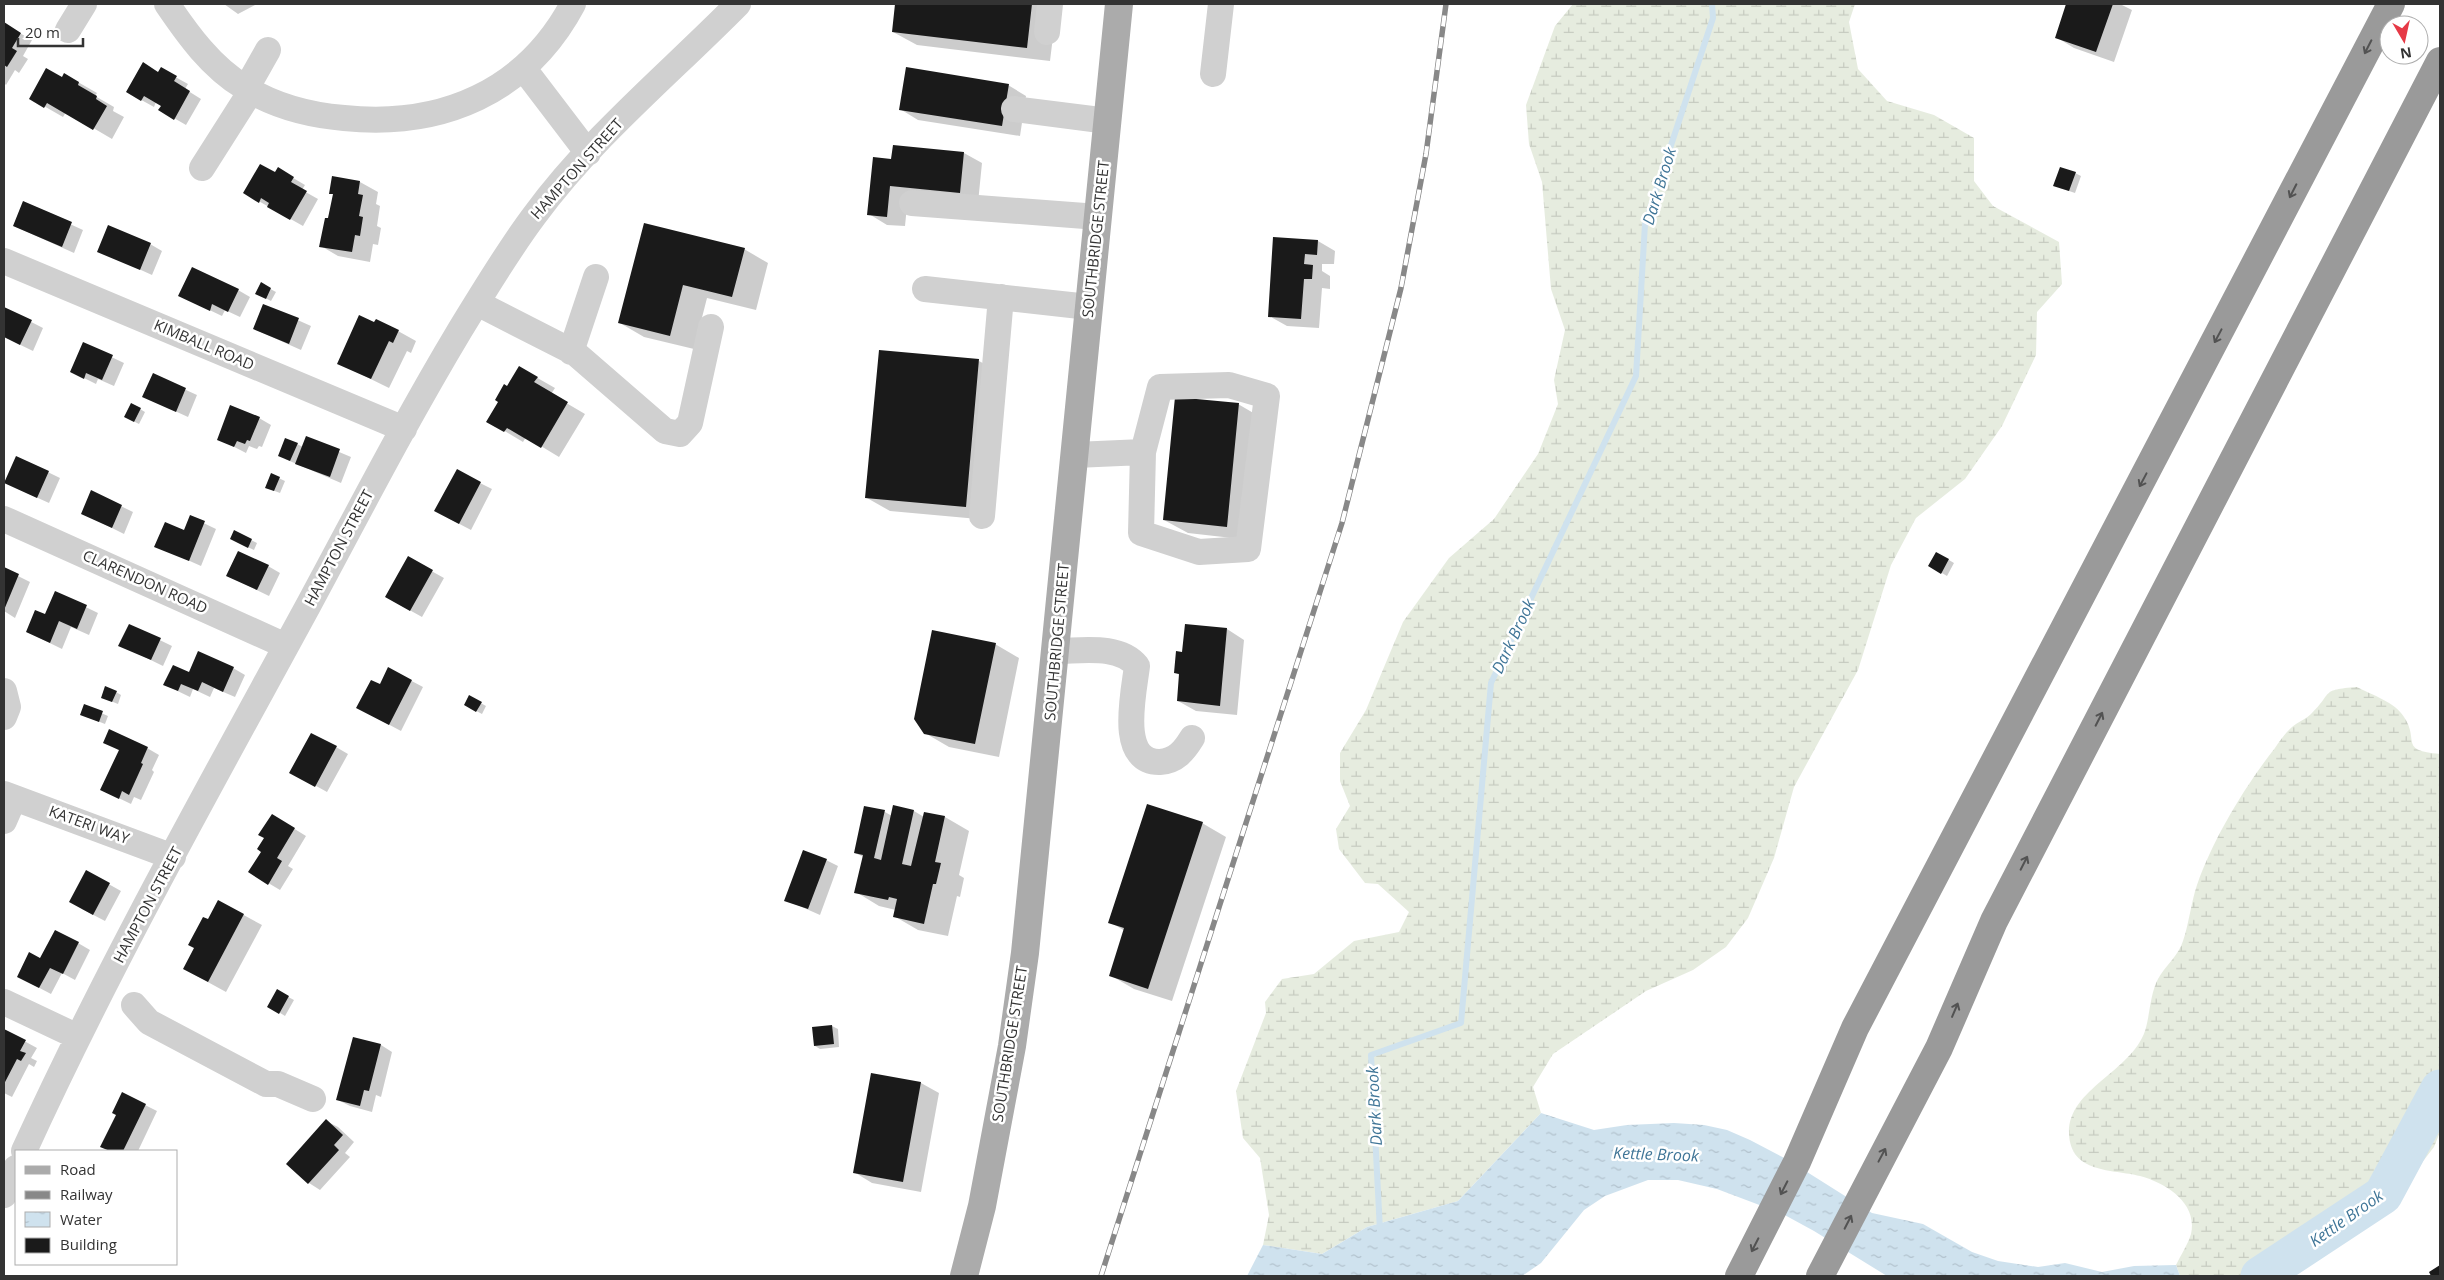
<svg xmlns="http://www.w3.org/2000/svg" width="2444" height="1280" font-family="'Open Sans',sans-serif">
  <defs>
    <pattern id="wetland-marsh" width="20" height="14" patternUnits="userSpaceOnUse" patternTransform="scale(1.25)"><rect width="20" height="14" fill="#e6ecdf"/><path d="M1 5h8M5 5V1M11 12h8M15 12V8" fill="none" stroke="#c6cbc0"/></pattern>
    <pattern id="water-ripples" width="26" height="14" patternUnits="userSpaceOnUse" patternTransform="scale(1.25)"><rect width="26" height="14" fill="#cfe2ee"/><path d="M2 4q2-2 4 0t4 0M15 11q2-2 4 0t4 0" fill="none" stroke="#b2c2cd"/></pattern>
  </defs>
  <rect width="100%" height="100%" fill="#fff"/>
  <path fill="url(#wetland-marsh)" d="M1573 4H1855L1849 22 1858 69 1887 101 1934 115 1974 138V181L1993 206 2059 242 2062 284 2037 312 2036 355 2002 426 1965 479 1916 518 1891 565 1858 670 1794 787 1774 858 1748 918 1726 947 1693 970 1646 991 1553 1054 1533 1087 1541 1113 1458 1201 1367 1227 1322 1254 1263 1245 1269 1215 1260 1158 1243 1138 1236 1091 1266 1013 1265 1002 1282 979 1314 974 1354 941 1399 932 1409 912 1378 884 1365 883 1339 849 1336 829 1350 806 1340 781V753L1366 710 1403 622 1449 558 1494 519 1538 454 1558 404 1554 380 1565 330 1551 289 1542 182 1529 144 1526 105 1555 26Z
    M2357 687C2372 695 2395 702 2404 717 2420 741 2398 750 2440 754V1132L2434 1147 2400 1191 2366 1226 2290 1276H2180L2176 1265C2181 1255 2188 1244 2191 1234 2198 1203 2166 1183 2140 1176 2113 1169 2070 1174 2069 1133 2068 1089 2131 1072 2145 1031 2150 1015 2150 994 2158 979 2165 966 2179 955 2183 941 2189 923 2191 903 2197 885 2213 839 2245 786 2275 748 2280 741 2285 733 2292 727 2298 722 2306 719 2311 714 2334 692 2319 690 2357 687Z"/>
  <path fill="url(#water-ripples)" d="M1541 1113 1594 1130 1627 1125 1674 1123 1704 1125 1727 1130 1750 1140 1788 1160 1872 1213 1923 1224 1972 1252 1998 1261 2038 1267 2065 1263 2102 1272 2134 1266 2176 1265 2180 1276H1887L1814 1231 1781 1213 1717 1189 1678 1180H1648L1605 1196 1584 1210 1541 1263 1522 1276H1247L1263 1245 1322 1254 1367 1227 1458 1201Z"/>
  <path fill="#0003" d="M224 4H257L238 14Z
    M896 4H1057L1050 61 917 45 893 32Z
    M2068 4H2120L2132 10 2114 62 2074 48 2056 37Z
    M4 24 32 40 23 56 28 59 19 73 15 70 6 85 4 83Z
    M161 69 188 84 185 89 201 99 186 125 160 110 162 105 156 102 154 107 127 92 159 73Z
    M64 74 97 93 95 96 114 107 113 111 124 117 112 139 66 112 63 117 30 98 62 78Z
    M1008 85 1026 96 1020 136 918 120 900 109Z
    M964 153 982 163 978 203 908 196 905 226 887 225 869 214 892 160Z
    M278 169 305 185 302 190 318 199 303 226 244 193 275 174Z
    M2075 173 2081 176 2075 193 2060 188Z
    M333 178 360 182 378 192 376 204 380 206 377 226 381 228 378 245 373 244 370 262 338 256 321 246 334 195 331 193Z
    M24 203 83 230 74 253 14 226Z
    M645 224 744 249 768 263 756 310 707 298 694 349 644 337 620 323Z
    M1274 238 1318 241 1335 251 1334 264H1322V271L1330 276V289L1322 288 1319 328 1287 326 1269 316Z
    M150 244 162 251 152 275 99 251Z
    M261 284 276 292 271 301 256 293Z
    M238 290 250 297 240 317 225 310 222 316 180 296Z
    M264 305 311 326 301 350 254 329Z
    M4 308 43 328 33 351 4 337Z
    M398 331 416 341 411 353 407 351 389 388 338 363Z
    M84 344 124 363 114 386 98 379 96 384 72 372Z
    M979 361 1003 374 989 520 890 511 867 498Z
    M520 368 555 388 551 394 585 414 559 457 526 437 523 442 488 421Z
    M153 375 197 395 188 417 144 397Z
    M1238 404 1262 418 1250 540 1188 533 1164 520Z
    M140 409 145 412 139 424 131 420Z
    M259 418 271 425 262 447 259 446 257 449 249 446 246 453 219 439Z
    M306 438 351 457 341 483 285 459 297 444 303 447Z
    M17 457 60 478 49 503 18 489Z
    M272 475 285 481 280 493 272 490Z
    M480 483 492 489 471 530 448 518Z
    M92 492 133 512 124 534 82 513Z
    M191 517 216 529 201 566 156 546 185 532Z
    M235 532 257 543 254 550 237 542Z
    M1937 553 1954 563 1947 576 1930 566Z
    M408 558 444 578 422 617 386 597Z
    M268 566 280 573 269 596 228 576Z
    M4 569 30 582 15 618 4 611Z
    M55 592 98 613 89 635 71 627 62 649 27 632 46 615Z
    M129 625 172 646 163 666 120 645Z
    M1227 629 1244 640 1237 715 1196 711 1178 701 1181 676 1175 672 1183 653Z
    M995 644 1019 658 999 757 949 747 925 733Z
    M233 668 245 675 235 697 214 688 210 697 193 689 190 697 165 685 189 674Z
    M389 669 423 687 401 731 369 714Z
    M116 692 121 695 118 704 108 700Z
    M470 697 486 706 482 714 465 705Z
    M85 706 108 716 105 724 87 717Z
    M105 742 147 748 159 755 152 770 154 772 141 800 134 797 131 804 102 790 120 751Z
    M336 747 348 754 327 792 291 772Z
    M865 807 885 812 892 816 894 807 914 811 924 817 925 813 945 817 969 831 959 875 964 878 960 897 957 896 948 936 918 930 894 916 896 910 879 906 856 892 864 857 855 853Z
    M272 815 306 836 288 866 293 869 280 890 250 872 262 851Z
    M1202 823 1226 837 1172 1001 1134 989 1110 975 1125 931 1110 922Z
    M826 860 838 866 820 915 786 900Z
    M87 872 121 891 105 921 82 909Z
    M218 901 262 925 226 992 184 969Z
    M78 943 90 950 75 980 62 973 51 994 30 983 40 960Z
    M277 991 294 1000 285 1016 269 1006Z
    M832 1026 838 1029 839 1047 820 1049 815 1046 813 1028Z
    M4 1030 37 1048 31 1058 37 1061 34 1067 29 1064 12 1097 4 1093Z
    M353 1038 381 1045 392 1052 381 1097 376 1095 372 1112 350 1106 338 1100Z
    M872 1074 921 1083 939 1093 921 1192 872 1183 854 1172Z
    M145 1105 157 1111 138 1151H111L102 1146Z
    M326 1121 338 1127 354 1142 345 1153 350 1157 320 1190 309 1183Z"/>
  <g fill="none" stroke-linecap="round" stroke-linejoin="round">
    <path stroke="#cfe2ee" stroke-width="6" d="M1380 1231 1371 1055 1461 1023 1491 683 1636 376 1645 224 1713 18 1712 4"/>
    <path stroke="#cfe2ee" stroke-width="39" d="M2260 1276 2383 1195 2440 1089"/>
  </g>
  <path fill="#1a1a1a" d="M895 4H1032L1027 48 892 32Z
    M2066 4H2113L2096 52 2055 38Z
    M4 22 21 33 12 48 17 51 7 67 4 65Z
    M143 62 158 72 161 67 177 76 174 81 190 91 174 120 158 110 161 106 144 96 141 101 126 92Z
    M906 67 1009 84 1002 126 899 110Z
    M46 68 62 77 64 73 79 82 78 85 97 96 96 99 107 106 93 130 47 103 44 108 29 99Z
    M893 145 964 152 960 193 890 186 887 217 867 215 873 157 891 159Z
    M260 164 275 172 278 167 294 177 291 182 307 191 290 220 267 207 269 203 261 198 259 203 243 193Z
    M2060 167 2076 172 2069 191 2053 186Z
    M332 176 360 181 358 194 363 195 359 216 363 217 360 236 355 235 352 252 319 247 325 218H328L333 194H329Z
    M23 201 72 222 62 247 13 226Z
    M644 223 745 248 732 297 683 285 670 336 618 323Z
    M108 225 151 243 140 270 97 252Z
    M1273 237 1318 240 1317 255 1305 254 1304 264 1313 265 1312 279H1304L1301 319 1268 317Z
    M192 267 239 289 228 312 212 304 210 311 178 296Z
    M261 282 271 288 266 299 255 294Z
    M263 304 299 318 289 344 253 329Z
    M4 307 32 320 20 345 4 337Z
    M359 315 374 322 376 319 399 330 393 343 389 341 371 379 337 364Z
    M83 342 113 355 102 380 86 373 84 379 70 372Z
    M879 350 979 359 966 507 865 498Z
    M519 366 538 377 534 382 568 402 541 448 507 428 504 432 486 422 498 402 495 400 504 384 507 386Z
    M153 373 186 388 176 412 142 397Z
    M1175 397 1239 403 1227 527 1163 520Z
    M131 403 141 408 134 422 124 417Z
    M230 405 260 417 250 441 247 440 245 444 237 441 234 447 217 440Z
    M306 436 340 449 330 477 295 464Z
    M285 438 298 443 290 461 278 456Z
    M16 456 49 471 37 498 4 483Z
    M457 469 481 482 459 524 434 511Z
    M271 473 280 477 274 491 265 488Z
    M91 490 122 505 112 528 81 514Z
    M190 515 205 521 189 561 154 547 165 522 184 530Z
    M234 530 252 539 248 548 230 539Z
    M238 551 269 565 257 590 226 576Z
    M1936 552 1949 559 1941 574 1928 566Z
    M408 556 433 570 410 611 385 597Z
    M4 567 19 574 4 610Z
    M55 591 87 605 77 629 59 621 50 643 26 632 35 610 45 614Z
    M129 624 161 638 151 660 118 646Z
    M1185 624 1227 628 1220 706 1177 701 1179 674 1174 673 1176 651 1182 652Z
    M932 630 996 643 975 744 924 734 914 719Z
    M198 651 234 667 223 692 202 682 198 691 181 684 178 691 163 685 173 665 189 672Z
    M388 667 412 680 389 725 356 708 371 680 380 684Z
    M105 686 117 691 112 702 101 698Z
    M469 695 482 702 476 712 464 705Z
    M84 704 103 711 99 722 80 715Z
    M109 729 148 747 141 763 143 764 129 795 122 791 119 799 100 790 119 750 103 743Z
    M311 733 337 746 315 787 289 773Z
    M1147 804 1203 822 1148 989 1109 976 1124 928 1108 923Z
    M893 805 914 810 902 864 911 866 924 812 945 816 935 862 941 863 936 884H933L924 924 893 917 897 899 889 897 888 900 854 893 863 855 854 853 864 806 885 810 874 858 881 860Z
    M272 814 295 828 277 858 282 861 268 885 248 872 261 852 257 849 264 838 258 835Z
    M803 850 827 859 808 909 784 901Z
    M86 870 110 883 93 915 69 902Z
    M218 900 244 914 208 982 183 969 194 948 188 945 203 917 208 919Z
    M55 930 79 942 63 974 50 968 39 988 17 977 29 952 40 958Z
    M277 989 289 996 279 1014 267 1007Z
    M832 1025 834 1044 814 1046 812 1027Z
    M4 1029 26 1040 20 1051 26 1053 21 1061 17 1059 4 1084Z
    M353 1037 381 1044 369 1091 364 1090 360 1106 336 1100Z
    M871 1073 921 1082 903 1182 853 1173Z
    M122 1092 146 1104 123 1151H110L100 1147 116 1115 112 1113Z
    M326 1119 343 1135 334 1145 339 1150 308 1184 286 1164Z
    M2440 1265V1276H2431L2429 1272Z"/>
  <g fill="none" stroke-linecap="round" stroke-linejoin="round">
    <path stroke="#d0d0d0" stroke-width="26" d="M167 4C188 35 211 67 244 87 274 106 309 115 344 118 442 128 526 92 573 4
      M68 30 84 4
      M1047 32 1050 4
      M524 69 588 153
      M1213 74 1221 4
      M246 89 268 50
      M1014 109 1108 121
      M202 168 251 91
      M912 203 1098 217
      M4 261 404 429
      M925 289 1089 307
      M477 303 575 353 665 431 680 434 690 423 711 327
      M571 352 596 277
      M1075 455 1143 452 1141 533 1199 552 1248 549 1267 396 1229 385 1160 387 1143 452
      M982 516 1001 297
      M4 519 286 646
      M1056 651C1082 651 1119 644 1137 666 1134 692 1117 763 1160 762 1176 761 1184 751 1192 738
      M4 691 8 707 4 717
      M4 794 173 857
      M4 821 14 798
      M4 1002 78 1037
      M134 1005 149 1022 266 1084H278L313 1099
      M24 1151C109 965 210 786 308 606 358 513 406 420 460 330 484 291 507 252 534 216 592 137 670 73 738 4
      M4 1195 16 1168"/>
    <path stroke="#ababab" stroke-width="28" d="M964 1276 982 1206 1012 1046 1025 953 1119 4"/>
    <path stroke="#9a9a9a" stroke-width="28" d="M1739 1276 1797 1162 1855 1028 2391 4
      M1820 1276 1939 1048 1994 921 2440 61"/>
    <g stroke="#888" stroke-width="5.5">
      <path id="rail" d="M1101 1276 1342 523 1401 288 1426 154 1446 4"/>
    </g>
    <use href="#rail" stroke="#fff" stroke-width="4" stroke-dasharray="11" stroke-linecap="butt"/>
  </g>
  <defs><path id="oneway-shaft" d="M-6 0H5M1.5-3L5.5 0L1.5 3" fill="none" stroke-width="1.6" stroke-linecap="round" stroke-linejoin="round" transform="scale(1.25)"/></defs>
  <g stroke="#525252">
    <use href="#oneway-shaft" transform="translate(2368 47) rotate(117)"/>
    <use href="#oneway-shaft" transform="translate(2293 191) rotate(117)"/>
    <use href="#oneway-shaft" transform="translate(2218 336) rotate(118)"/>
    <use href="#oneway-shaft" transform="translate(2143 480) rotate(118)"/>
    <use href="#oneway-shaft" transform="translate(2099 719) rotate(-63)"/>
    <use href="#oneway-shaft" transform="translate(2024 863) rotate(-63)"/>
    <use href="#oneway-shaft" transform="translate(1955 1010) rotate(-67)"/>
    <use href="#oneway-shaft" transform="translate(1882 1155) rotate(-62)"/>
    <use href="#oneway-shaft" transform="translate(1784 1188) rotate(117)"/>
    <use href="#oneway-shaft" transform="translate(1848 1222) rotate(-63)"/>
    <use href="#oneway-shaft" transform="translate(1755 1245) rotate(117)"/>
  </g>
  <g text-anchor="middle" stroke-width="5" stroke-linejoin="round" paint-order="stroke">
    <g font-size="15" fill="#333" stroke="#fff">
      <text transform="translate(577 169) rotate(-48)" y="5">HAMPTON STREET</text>
      <text transform="translate(1096 239) rotate(-84)" y="5">SOUTHBRIDGE STREET</text>
      <text transform="translate(204 345) rotate(23)" y="5">KIMBALL ROAD</text>
      <text transform="translate(339 548) rotate(-62)" y="5">HAMPTON STREET</text>
      <text transform="translate(145 582) rotate(24)" y="5">CLARENDON ROAD</text>
      <text transform="translate(1057 642) rotate(-85)" y="5">SOUTHBRIDGE STREET</text>
      <text transform="translate(89 825) rotate(20)" y="5">KATERI WAY</text>
      <text transform="translate(148 905) rotate(-62)" y="5">HAMPTON STREET</text>
      <text transform="translate(1010 1044) rotate(-81)" y="5">SOUTHBRIDGE STREET</text>
    </g>
    <g font-size="16" font-style="italic" fill="#3f7597" stroke="#fff">
      <text transform="translate(1659 186) rotate(-73)" y="6">Dark Brook</text>
      <text transform="translate(1513 636) rotate(-65)" y="6">Dark Brook</text>
      <text transform="translate(1374 1106) rotate(-93)" y="6">Dark Brook</text>
      <text transform="translate(1656 1154) rotate(2)" y="6">Kettle Brook</text>
      <text transform="translate(2346 1218) rotate(-35)" y="6">Kettle Brook</text>
    </g>
  </g>
  <rect width="2444" height="1280" fill="none" stroke="#333333" stroke-width="10"/>
  <rect x="15" y="1150" width="162" height="115" fill="#ffffff" stroke="#adadad"/>
  <rect x="25" y="1166" width="25" height="8" fill="#ababab" stroke="#adadad"/>
  <text x="60" y="1175" font-size="15" fill="#333333">Road</text>
  <rect x="25" y="1191" width="25" height="8" fill="#888888" stroke="#adadad"/>
  <text x="60" y="1200" font-size="15" fill="#333333">Railway</text>
  <rect x="25" y="1212" width="25" height="15" fill="url(#water-ripples)" stroke="#adadad"/>
  <text x="60" y="1225" font-size="15" fill="#333333">Water</text>
  <rect x="25" y="1238" width="25" height="15" fill="#1a1a1a" stroke="#adadad"/>
  <text x="60" y="1250" font-size="15" fill="#333333">Building</text>
  <g transform="translate(2404 40) rotate(171)"><circle r="24" fill="#ffffff" stroke="#adadad"/>
  <path d="M0-4L9 19L0 12L-9 19Z" fill="#e63946"/>
  <text y="-8" font-size="14" font-weight="bold" text-anchor="middle" fill="#333333">N</text>
  </g>
  <path d="M18 38v8h65v-8" fill="none" stroke="#333333" stroke-width="2.5"/>
  <text x="25" y="38" font-size="15" fill="#333333" stroke="#ffffff" stroke-width="4" paint-order="stroke">20 m</text>
</svg>
